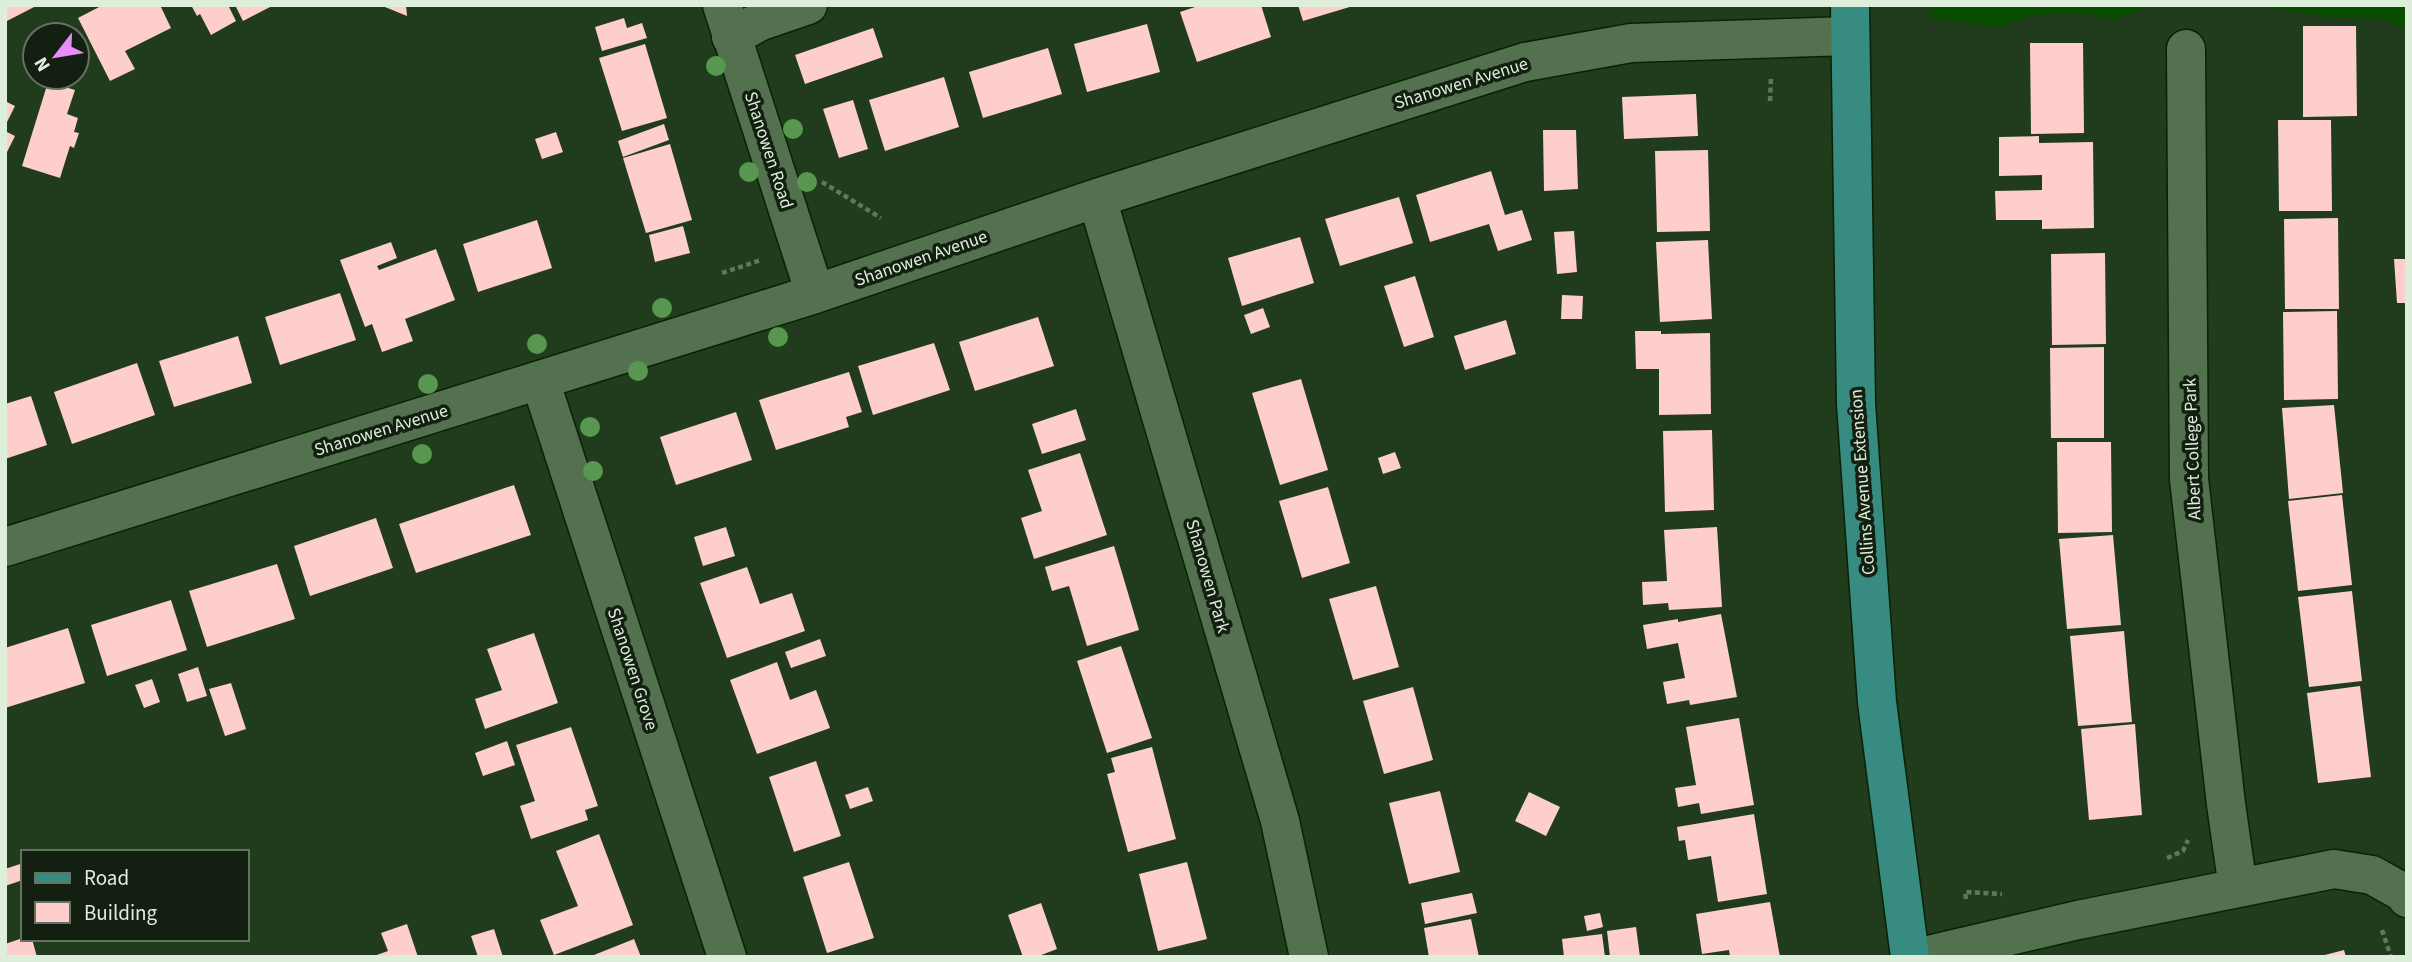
<svg xmlns="http://www.w3.org/2000/svg" width="2412" height="962" font-family="'Source Sans 3',sans-serif">
  <rect width="100%" height="100%" fill="#203c1c"/>
  <path fill="#0a4d00" d="M1930 5H2151L2116 19 2092 15 2060 13 2032 16 2000 27 1930 18Z
    M2267 5H2407V31L2384 19 2323 17 2272 8Z"/>
  <path fill="#fdcecc" d="M5 5H38L5 22Z
    M103 5H160L171 28 125 51 135 69 110 81 78 18Z
    M191 5H228L236 21 211 35 200 14 197 16Z
    M235 5H274L243 21Z
    M380 5H406L407 16Z
    M1201 5H1261L1271 37 1197 62 1180 12Z
    M1298 5H1353V6L1303 21Z
    M624 18 627 28 642 23 647 38 602 51 595 27Z
    M1147 24 1160 72 1087 92 1074 44Z
    M2303 26H2356L2357 116 2303 117Z
    M873 28 883 57 805 84 795 55Z
    M2030 43H2083L2084 133 2031 134Z
    M645 44 667 118 622 131 599 58Z
    M1048 48 1062 94 983 118 969 72Z
    M944 77 959 127 885 151 869 100Z
    M48 82 75 90 67 114 78 118 74 132 79 133 74 148 70 146 60 178 22 166Z
    M1696 94 1698 136 1624 139 1622 97Z
    M853 100 868 149 839 158 823 109Z
    M5 101 15 106 5 126Z
    M2278 120H2331L2332 211H2279Z
    M664 124 669 140 623 157 618 141Z
    M1543 130H1576L1578 189 1544 191Z
    M5 131 15 136 5 156Z
    M556 132 563 152 542 159 535 139Z
    M2039 136V143L2093 142 2094 228 2042 229V220H1996L1995 191 2042 190V175L1999 176V137Z
    M670 144 692 220 646 233 623 158Z
    M1708 150 1710 231 1657 232 1655 151Z
    M1491 171 1505 215 1522 210 1532 240 1498 251 1489 224 1430 242 1416 195Z
    M1399 197 1413 243 1340 266 1325 219Z
    M2338 218 2339 309H2285L2284 219Z
    M537 220 552 268 478 292 463 244Z
    M683 226 690 253 655 262 649 235Z
    M1574 231 1577 272 1557 274 1554 232Z
    M1300 237 1314 283 1242 306 1228 258Z
    M1708 240 1712 319 1660 322 1656 242Z
    M391 242 397 258 377 266 379 270 436 249 455 300 405 319 413 341 382 352 372 324 365 327 340 260Z
    M2105 253 2106 344 2052 345 2051 254Z
    M2394 259H2407V303H2397Z
    M1415 276 1434 337 1404 347 1384 286Z
    M340 293 356 340 280 365 265 317Z
    M1562 295 1583 296 1582 319H1561Z
    M1263 308 1270 327 1251 334 1244 315Z
    M2337 311 2338 399 2284 400 2283 312Z
    M1038 317 1054 366 975 391 959 342Z
    M1506 320 1516 354 1465 370 1454 336Z
    M1635 331H1661V334L1710 333 1711 414 1659 415V369H1636Z
    M238 336 252 383 174 407 159 361Z
    M934 343 950 390 873 415 858 366Z
    M2104 347V438H2051L2050 348Z
    M137 363 155 415 72 444 54 392Z
    M849 372 862 412 846 417 849 427 776 450 759 400Z
    M1301 379 1328 470 1280 485 1252 393Z
    M31 396 47 445 5 459V404Z
    M2334 405 2343 493 2289 499 2282 408Z
    M1076 409 1086 440 1042 454 1032 424Z
    M736 412 752 460 676 485 660 437Z
    M1712 430 1714 510 1665 512 1663 431Z
    M2057 442H2111L2112 532 2058 533Z
    M1395 452 1401 468 1383 474 1378 458Z
    M1080 453 1107 535 1034 559 1021 518 1042 511 1028 470Z
    M514 485 531 535 416 573 399 524Z
    M1328 487 1350 563 1302 578 1279 501Z
    M2342 495 2352 585 2298 591 2288 501Z
    M376 518 393 568 310 596 294 546Z
    M726 527 735 556 703 566 694 537Z
    M1717 527 1722 607 1669 610 1668 603 1643 605 1642 582 1667 581 1664 530Z
    M2113 535 2121 625 2067 629 2059 539Z
    M1114 546 1139 630 1087 646 1069 586 1052 591 1045 567Z
    M277 564 295 619 207 647 189 591Z
    M747 567 760 604 792 593 805 631 727 658 700 583Z
    M1376 586 1399 667 1353 680 1329 599Z
    M2352 591 2362 681 2309 687 2298 597Z
    M171 600 187 650 107 676 91 625Z
    M1721 614 1737 697 1690 705 1689 700 1667 704 1663 682 1685 678 1678 643 1647 649 1643 625 1678 619V622Z
    M68 628 85 683 5 708V648Z
    M2124 631 2132 722 2078 726 2070 636Z
    M534 633 558 703 485 729 475 699 502 690 487 649Z
    M820 639 826 656 791 668 785 652Z
    M1121 646 1152 738 1107 753 1077 661Z
    M777 662 790 700 816 690 830 728 757 754 730 680Z
    M198 667 207 696 187 702 178 674Z
    M152 679 160 702 144 708 135 685Z
    M231 683 246 729 225 736 209 689Z
    M2360 686 2371 777 2318 783 2307 693Z
    M1413 687 1433 760 1384 774 1363 701Z
    M1739 718 1754 805 1701 814 1699 803 1678 807 1675 788 1696 785 1686 727Z
    M2135 724 2142 815 2089 820 2081 729Z
    M571 727 598 806 585 810 588 820 531 839 520 806 535 801 516 745Z
    M507 741 515 765 483 776 475 753Z
    M1152 747 1176 839 1128 852 1107 774 1115 772 1111 758Z
    M816 761 841 836 794 852 769 777Z
    M868 787 873 801 850 809 845 795Z
    M1440 791 1460 872 1409 884 1389 803Z
    M1529 792 1560 807 1546 836 1515 821Z
    M1754 814 1767 894 1718 902 1711 856 1688 860 1685 840 1679 841 1677 827Z
    M599 834 633 925 554 955 540 920 578 906 556 851Z
    M849 862 874 938 827 953 803 877Z
    M1187 862 1207 939 1158 951 1139 874Z
    M23 863V880L5 886V869Z
    M1472 893 1477 913 1425 924 1421 903Z
    M1770 902 1780 957H1730L1729 950 1702 954 1696 914Z
    M1041 903 1057 949 1036 957H1023L1008 915Z
    M1600 913 1603 927 1587 931 1584 916Z
    M1471 919 1479 957H1429L1424 928Z
    M407 924 418 957H371L388 951 381 933Z
    M1636 927 1640 957H1610L1607 931Z
    M494 929 503 957H478L471 936Z
    M1602 934 1605 957H1564L1562 939Z
    M23 938 32 939 37 957H5V944Z
    M634 939 641 957H589Z
    M2344 950 2346 957H2321V956Z"/>
  <g fill="none" stroke-linecap="round" stroke-linejoin="round">
    <g stroke="#072204" stroke-width="41">
      <path id="minor" d="M722 5 815 294
        M731 37 761 21 808 5
        M2186 49 2189 479 2226 804 2238 888
        M1097 198 1280 821 1309 957
        M540 380 727 957
        M5 547 815 294 1097 198 1525 62 1631 43 1849 36
        M1920 957 2078 920 2334 869 2372 875 2404 893 2407 898"/>
    </g>
    <g stroke="#072204" stroke-width="41">
      <path id="major" d="M1850 5 1856 404 1877 702 1910 957"/>
    </g>
    <path stroke="#5f785c" stroke-width="4.5" stroke-dasharray="5 3.5" stroke-linecap="butt" d="M1770 101 1771 77
      M822 182 881 218
      M722 273 761 260
      M2167 858 2183 851 2188 840
      M1966 899 1965 892 2002 894
      M2382 930 2391 957"/>
    <use href="#minor" stroke="#53714e" stroke-width="38"/>
    <use href="#major" stroke="#378b81" stroke-width="38"/>
  </g>
  <g fill="#58974f">
    <circle cx="716" cy="66" r="10"/>
    <circle cx="793" cy="129" r="10"/>
    <circle cx="749" cy="172" r="10"/>
    <circle cx="807" cy="182" r="10"/>
    <circle cx="662" cy="308" r="10"/>
    <circle cx="778" cy="337" r="10"/>
    <circle cx="537" cy="344" r="10"/>
    <circle cx="638" cy="371" r="10"/>
    <circle cx="428" cy="384" r="10"/>
    <circle cx="590" cy="427" r="10"/>
    <circle cx="422" cy="454" r="10"/>
    <circle cx="593" cy="471" r="10"/>
  </g>
  <g text-anchor="middle" stroke-width="7" stroke-linejoin="round" paint-order="stroke">
    <g font-size="18" fill="#ddeeda" stroke="#131f11">
      <text transform="translate(1461 83) rotate(-17)" y="6">Shanowen Avenue</text>
      <text transform="translate(769 150) rotate(72)" y="6">Shanowen Road</text>
      <text transform="translate(921 258) rotate(-19)" y="6">Shanowen Avenue</text>
      <text transform="translate(381 430) rotate(-17)" y="6">Shanowen Avenue</text>
      <text transform="translate(2192 449) rotate(-92)" y="6">Albert College Park</text>
      <text transform="translate(1862 482) rotate(-94)" y="6">Collins Avenue Extension</text>
      <text transform="translate(1208 576) rotate(74)" y="6">Shanowen Park</text>
      <text transform="translate(633 669) rotate(72)" y="6">Shanowen Grove</text>
    </g>
  </g>
  <rect width="2412" height="962" fill="none" stroke="#ddeeda" stroke-width="14"/>
  <rect x="21" y="850" width="228" height="91" fill="#131f11" stroke="#647261" stroke-width="2"/>
  <rect x="35" y="873" width="35" height="10" fill="#378b81" stroke="#647261" stroke-width="2"/>
  <text x="84" y="885" font-size="21" fill="#ddeeda">Road</text>
  <rect x="35" y="902" width="35" height="21" fill="#fdcecc" stroke="#647261" stroke-width="2"/>
  <text x="84" y="920" font-size="21" fill="#ddeeda">Building</text>
  <g transform="translate(56 56) rotate(239)"><circle r="33" fill="#131f11" stroke="#647261" stroke-width="2"/>
  <path d="M0-5L12 26L0 18L-12 26Z" fill="#ea8dfc"/>
  <text y="-10" font-size="19" font-weight="bold" text-anchor="middle" fill="#ddeeda">N</text>
  </g>
</svg>
